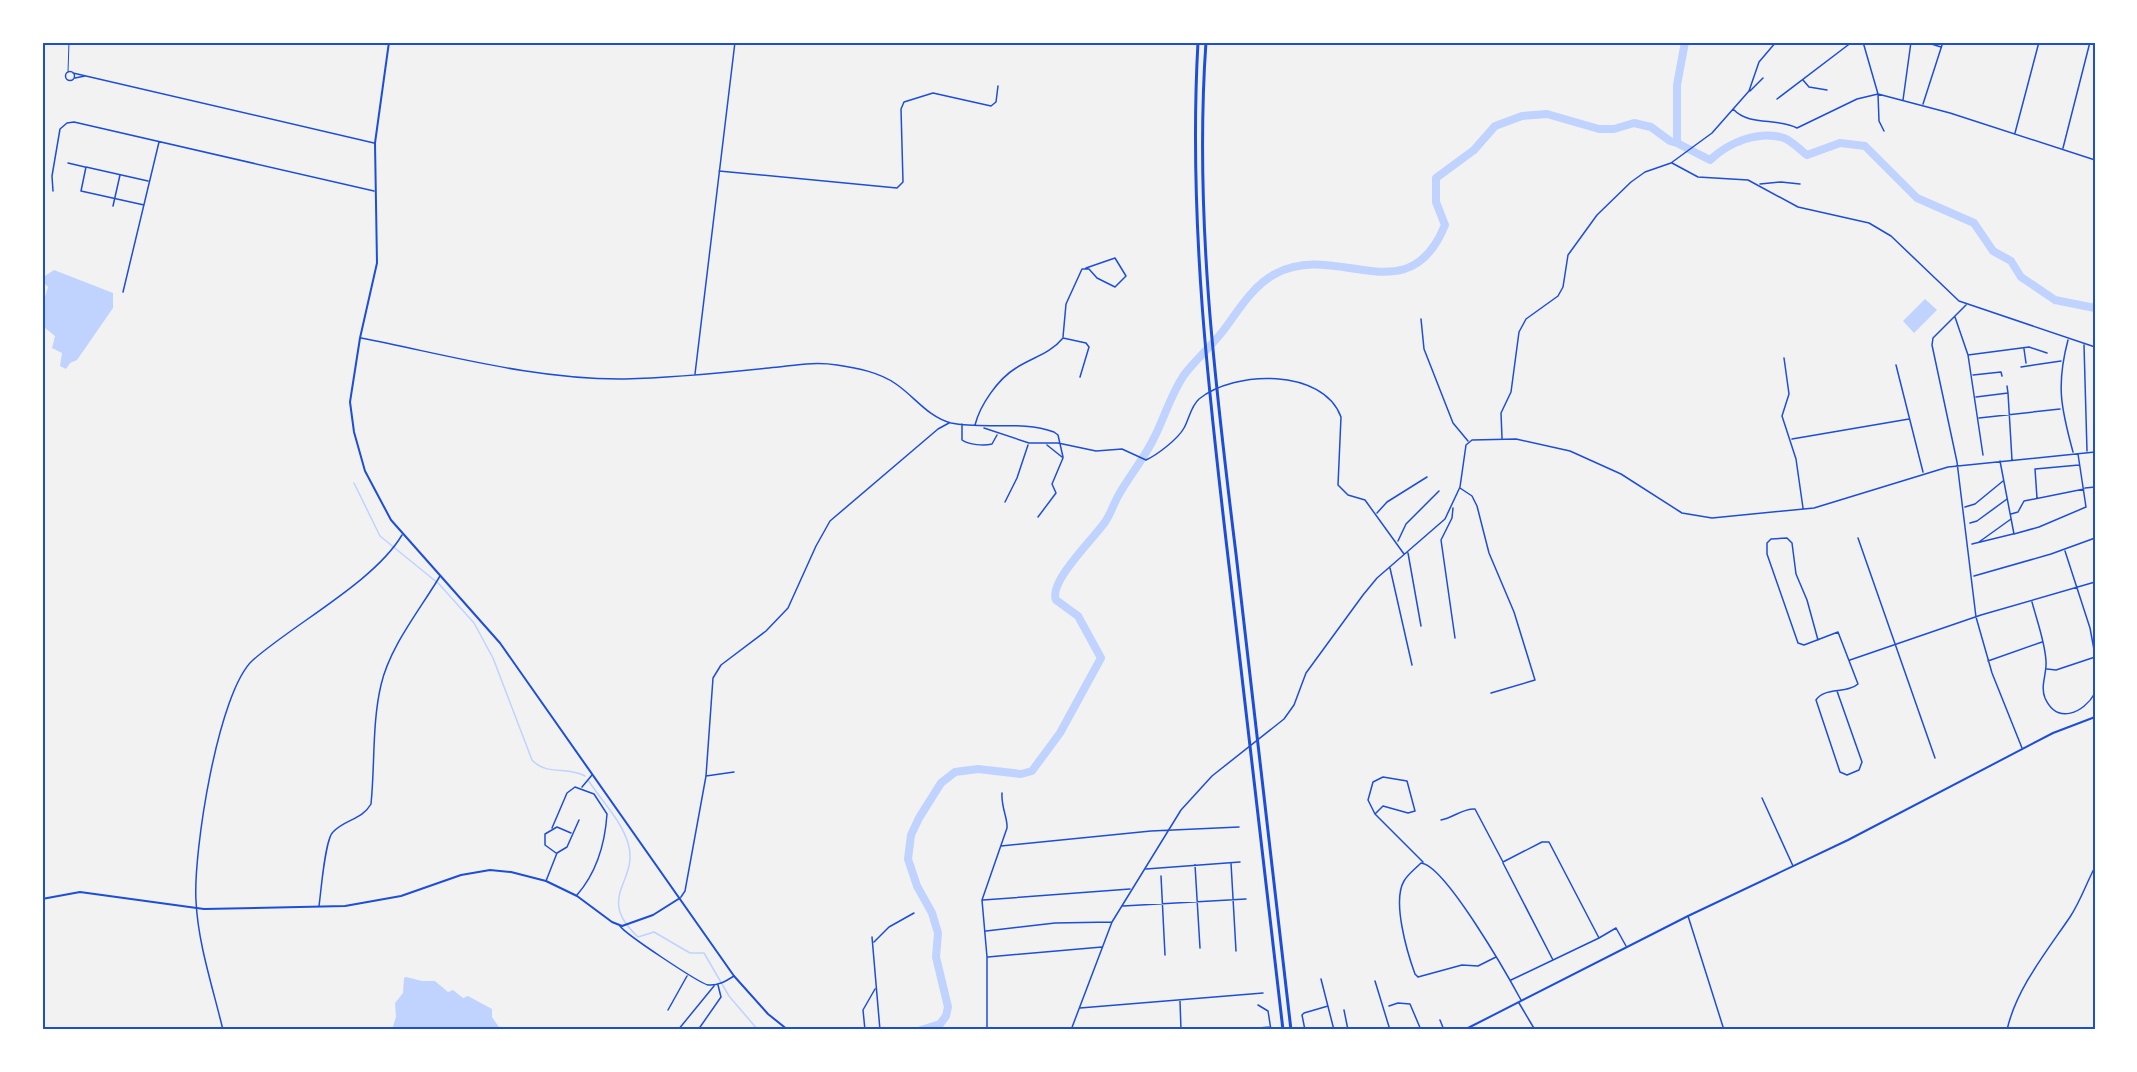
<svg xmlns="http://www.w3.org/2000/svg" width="2137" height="1072" font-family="'DejaVu Sans',sans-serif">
  <rect width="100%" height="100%" fill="#f2f2f2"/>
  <path fill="#bfd3fe" d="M54 270 113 293V308L77 360 70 363 66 369 60 366 62 353 52 348 55 336 44 327 45 317 42 315V299L45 297 48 287 44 283 45 276Z
    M1925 299 1937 310 1914 333 1903 321Z
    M406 977 422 981H435L448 992 453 990 463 998 468 996 492 1009V1017L501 1030H396L393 1026 396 1017 395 1003 403 993 404 978Z"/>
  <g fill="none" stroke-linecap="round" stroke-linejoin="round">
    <path stroke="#bfd3fe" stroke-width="1.5" d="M354 483 380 536 439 584 474 623 493 658 532 760C546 776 568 766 585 776
      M588 780C601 800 621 820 628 843 640 882 594 896 638 937L654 932 690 953H704L729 996 758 1030"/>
    <path stroke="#bfd3fe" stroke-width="8" d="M1685 42 1677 85V143L1710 160C1729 142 1759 130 1784 138 1792 141 1800 150 1807 155L1840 143 1865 146 1917 198 1974 223 1993 251 2011 261 2021 277 2055 300 2095 308
      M921 1030 940 1024 946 1016 948 1007 936 957 938 933 932 913 917 886 908 859 911 835 919 818 941 783 955 772 978 769 1021 774 1032 771 1060 733 1101 658 1078 616 1056 600C1048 582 1095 537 1105 522 1110 515 1113 506 1117 498 1128 477 1145 458 1155 436 1165 416 1171 394 1184 375 1197 358 1214 344 1226 327 1240 308 1253 286 1275 274 1337 240 1408 316 1445 225L1436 202V178L1474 150 1495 126 1522 116 1547 114 1599 129H1614L1634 123 1651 127 1670 141 1677 143"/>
    <path stroke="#1d4ed8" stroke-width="1" d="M68 72 69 42"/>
    <path stroke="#1d4ed8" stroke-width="1.5" d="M113 206 120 175
      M2085 488 2095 487"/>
    <path stroke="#1d4ed8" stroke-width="1.5" d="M1863 42 1878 94 1879 121 1884 131
      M1925 42 1941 47
      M65.5 76a4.5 4.5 0 1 1 9 0a4.5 4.5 0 1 1-9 0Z
      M73 73 374 143
      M75 78 85 76
      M1803 80 1809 87 1827 90
      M1750 91 1763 78
      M1777 99 1852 42
      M1903 100 1911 42
      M1923 104 1943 42
      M1733 109C1750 127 1776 117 1797 128L1857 99 1878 94 1950 113 2095 160
      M2015 133 2039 42
      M2063 148 2090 42
      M68 163 85 167
      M1672 163 1698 177 1748 180 1798 207 1869 223 1891 236 1959 301 2095 347
      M719 171 897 188 903 182 901 109 904 102 933 93 991 106 996 102 998 86
      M1760 184 1781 182 1800 184
      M53 191 52 176 60 129 67 123 74 122 374 191
      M144 205 81 191 86 167 148 181
      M123 292 159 142
      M1966 305 1933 338 1932 345 1957 462 1976 617 1992 673 2022 748
      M1955 317 1968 355 2029 347 2047 353
      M1421 319 1424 349 1453 423 1468 441
      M1063 337 1066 304 1082 269H1089L1097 278 1115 287 1126 276 1115 258 1086 268
      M361 338C448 355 535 380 625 379 673 378 721 373 769 368 792 366 813 361 837 365 857 368 879 372 896 384 915 397 928 417 951 423 986 430 1021 420 1054 432L1058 435 1063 457
      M2068 340C2056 385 2061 408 2073 452
      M2084 345 2087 451
      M2024 349 2026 363
      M1968 355 1983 455
      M1784 358 1789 394 1782 416 1796 459 1803 508
      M1896 365 1923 472
      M2021 367 2061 361
      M695 374 735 42
      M1973 375 2001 372 2002 376
      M2007 386 2008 393
      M1976 397 2008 393 2012 460
      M1979 418 2060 409
      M962 424V440C969 445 984 446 992 444L997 435
      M975 425C980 405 998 379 1016 368 1033 357 1050 354 1063 338L1086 343 1089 347 1080 377
      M984 428 1029 443H1058L1096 451 1122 449 1146 460C1157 455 1178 439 1184 428 1189 419 1191 406 1199 399 1234 370 1323 368 1341 417L1338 485 1348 495 1365 500 1404 554
      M1502 438 1501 413 1511 392 1519 332 1526 319 1558 296 1563 287 1568 255 1597 215 1631 182 1645 172 1671 163 1712 133 1749 91 1759 62 1776 42
      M1792 439 1909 419
      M1047 445 1062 457
      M2000 461 2014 534 2039 527 2086 507 2078 454
      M1460 488 1472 496 1477 506 1489 553 1514 612 1535 680 1491 693
      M2037 498 2035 469 2079 465
      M1005 502 1017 478 1028 445
      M1965 507 1975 504 2003 481
      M1453 508 1452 518 1441 540 1455 638
      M1377 513 1387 502 1427 477
      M2011 514 2018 512 2024 501 2084 489
      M1038 517 1056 493 1052 484 1063 458
      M1970 523 1977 521 2007 499
      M1858 538 1935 758
      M1398 541 1406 524 1439 491
      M1979 542 2011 519
      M1972 544 2013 534
      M2065 551 2090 628 2095 655
      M1408 553 1421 626
      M1390 568 1412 665
      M1974 576 2051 554 2095 538
      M2032 602C2037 621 2045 642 2046 661 2047 674 2040 686 2045 698 2057 725 2084 713 2095 693
      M1818 640 1807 600 1796 574 1792 543 1787 538 1771 539 1767 543V554L1798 643 1804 645 1838 632 1858 684C1847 694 1824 687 1816 700L1840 772 1847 775 1859 770 1862 762 1837 691
      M1850 660 1981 615 2095 582
      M1988 661 2042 642
      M2047 669 2056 670 2095 657
      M706 776 734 772
      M582 787 592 775
      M1762 798 1793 866
      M1375 814 1368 800 1373 782 1383 777 1407 781 1415 811 1408 813 1383 806 1375 814 1423 862
      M1441 820C1453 818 1463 808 1475 809L1503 862 1542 842H1549L1599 938 1511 980
      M552 828 567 793 575 787 594 794 607 814C605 844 597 872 577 895
      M1001 846 1151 831 1239 827
      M556 853 545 845V834L557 827 571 833
      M1231 863 1236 951
      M1503 863 1553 960
      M1195 865 1200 948
      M1146 869 1240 862
      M1161 876 1165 955
      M546 881 557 853 567 847 579 820
      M681 897 685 891 706 776 713 678 721 665 766 631 788 608 816 546 830 521 938 429 949 423
      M983 900 1130 889
      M319 906C321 892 325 839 333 832 345 819 362 820 371 804 375 765 372 723 381 685 390 646 420 610 440 576
      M1123 906 1246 899
      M1688 916 1724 1030
      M620 926C625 934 699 983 708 985 718 986 726 981 734 976
      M986 931 1055 923 1112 922
      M872 937 880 1030
      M1599 938 1616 928 1626 946
      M874 942 889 927 914 913
      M988 957 1102 947
      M1496 957 1478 966 1462 965 1418 977 1415 974C1407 952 1392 901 1404 881 1408 874 1415 869 1421 863 1445 865 1508 976 1521 1000
      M1321 979 1334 1030
      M1375 981 1390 1030
      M1180 1001 1181 1030
      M1519 1003 1535 1030
      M1258 1005 1268 1011 1271 1030
      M1389 1006 1398 1003 1410 1004 1421 1030
      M1080 1008 1263 993
      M668 1010 687 976
      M1344 1010 1348 1030
      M1440 1020 1444 1030
      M621 1028 628 1030
      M223 1030C213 988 198 944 196 901 193 853 218 691 253 660 295 623 374 582 402 535
      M678 1030 714 986
      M698 1030 721 997 718 985
      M865 1030 863 1010 875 989
      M987 1030V957L982 900 1007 828C1008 819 1001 807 1002 793
      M1071 1030 1112 922 1181 810 1212 776 1284 719 1294 705 1306 673 1363 595 1377 578 1445 519 1460 487 1466 445 1472 440 1516 439 1570 451 1621 474 1682 513 1712 518 1814 508 1948 467 2095 452
      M1235 1030 1270 1027
      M1305 1030 1302 1015 1304 1013 1328 1006
      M2007 1030C2016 989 2047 951 2070 917 2080 902 2086 884 2095 867"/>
    <path stroke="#1d4ed8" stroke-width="2" d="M389 42 375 143 377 263 360 338 350 402 354 432 365 471 391 520 500 643 734 976 768 1014 788 1030
      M42 899 80 892 204 909 345 906 401 896 461 875 490 870 511 872 546 881 577 896 612 922 622 926 653 915 680 898"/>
    <path stroke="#1d4ed8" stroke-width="2" d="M1464 1030 1688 916 1848 840 2053 733 2095 717"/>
    <path stroke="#1d4ed8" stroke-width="3" d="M1198 42C1188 221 1209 397 1230 574 1248 726 1266 878 1283 1030
      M1206 42C1194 213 1215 384 1236 554 1254 713 1273 871 1291 1030"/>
  </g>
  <rect width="2137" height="1072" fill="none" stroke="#ffffff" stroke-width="87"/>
  <rect x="44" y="44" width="2050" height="984" fill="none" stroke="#1d4ed8" stroke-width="2"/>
</svg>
